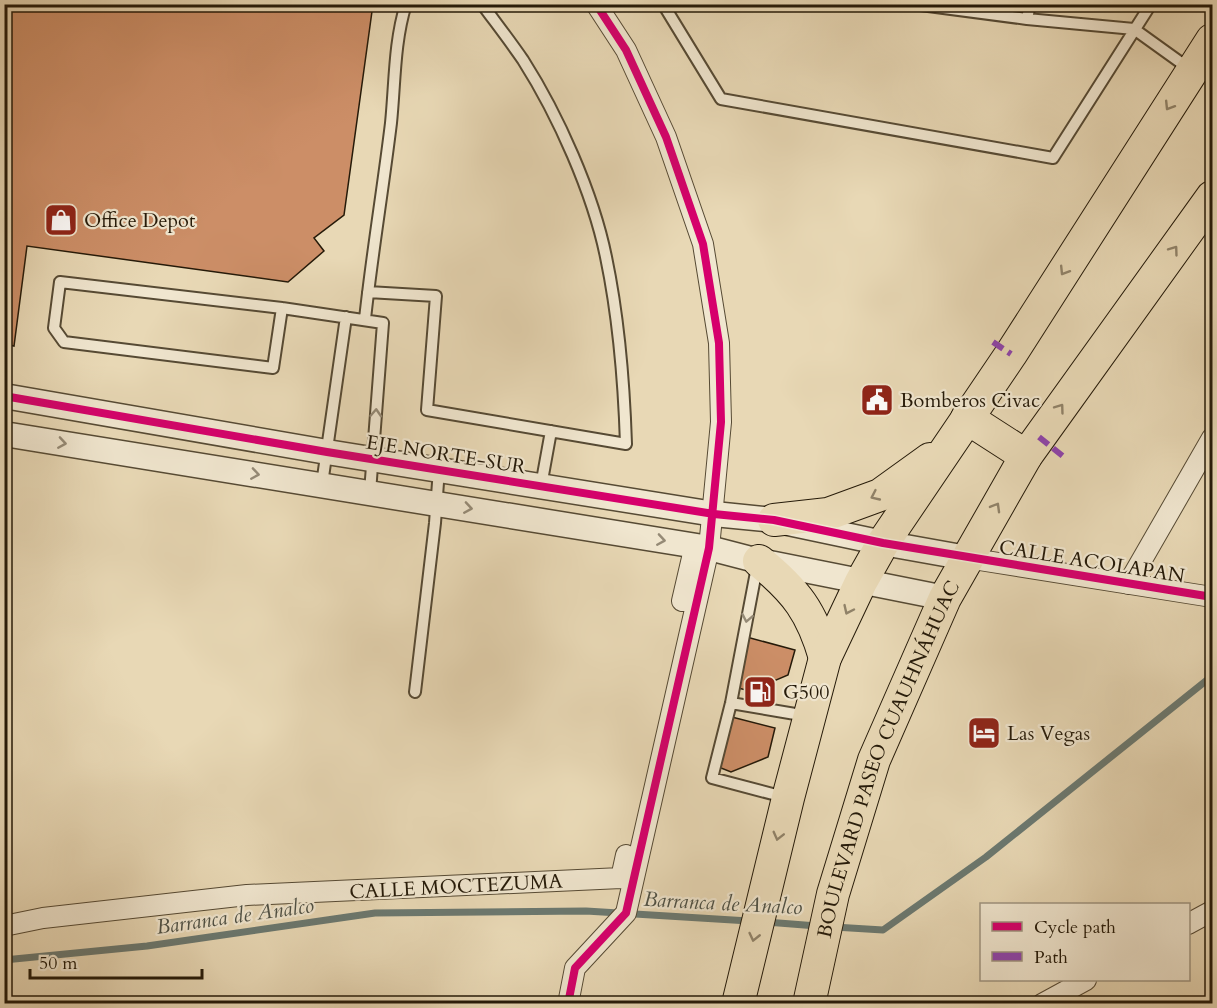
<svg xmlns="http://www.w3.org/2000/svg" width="1217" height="1008" font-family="Cardo,serif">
  <rect width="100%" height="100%" fill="#e8d8b5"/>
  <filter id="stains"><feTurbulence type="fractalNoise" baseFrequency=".00333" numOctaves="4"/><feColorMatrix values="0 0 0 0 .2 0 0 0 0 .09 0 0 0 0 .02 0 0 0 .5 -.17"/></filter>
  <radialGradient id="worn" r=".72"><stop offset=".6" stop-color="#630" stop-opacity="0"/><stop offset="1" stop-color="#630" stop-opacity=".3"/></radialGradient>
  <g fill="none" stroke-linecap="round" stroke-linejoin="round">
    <path stroke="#6b7971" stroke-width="7" d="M766 922 817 926
      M834 927 883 930 986 857 1212 676
      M4 960 147 946 375 913 586 911 749 921"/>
  </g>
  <path fill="#cc8e67" stroke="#251a09" stroke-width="1.5" d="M4 4H373L344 215 314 238 324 251 288 282 27 246 14 346 4 344Z
    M743 636 795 650 788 675 750 691 730 686Z
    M724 715 775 728 768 757 731 772 711 764Z"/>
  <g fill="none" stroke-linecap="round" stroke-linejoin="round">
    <g stroke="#564a34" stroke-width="14">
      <path id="service" d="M663 4 721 99 1053 158 1151 4
        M913 4 1027 19 1134 29 1191 70
        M1027 19 1030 4
        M368 292 436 296 427 410 626 444C624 381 619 319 606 257 593 193 558 115 523 60 510 41 496 23 482 4
        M282 308 273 368 64 342 54 328 60 282 282 308 383 323 370 492
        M365 319C372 254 383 189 391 123 395 84 394 42 406 4
        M322 484 346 317
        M541 486 551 431
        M757 567 731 703 712 778 784 797
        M415 692 435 523 439 469
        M731 703 807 716"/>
    </g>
    <g stroke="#564a34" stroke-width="22">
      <path id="minor" d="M967 558 1212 597
        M1128 584 1212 438
        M682 601 695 545
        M1188 924 1212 911
        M4 926 43 918 247 895 621 878 626 855
        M568 1004 575 968 626 913 709 548 721 422 719 343 703 244 666 137 626 50 596 4
        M1042 1004 1086 980"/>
    </g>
    <g stroke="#564a34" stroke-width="27">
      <path id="tertiary" d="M4 396 327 452 714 514 774 520 883 543 967 558
        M4 434 709 548 759 561 945 598"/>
    </g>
    <g stroke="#251a09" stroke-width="34">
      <g id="primary">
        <path d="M967 418 1026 456"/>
        <path d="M774 520 828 514 880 495 930 459"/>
        <path d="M759 561C796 591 812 612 825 658"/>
        <path d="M738 1004 788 798 825 658 861 582 883 543 1011 354 1212 40"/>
        <path id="s1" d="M809 1004 833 894 874 760 945 598 1026 456 1212 197"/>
      </g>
    </g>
    <use href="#service" stroke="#f0e6cf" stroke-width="10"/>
    <use href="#minor" stroke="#f0e6cf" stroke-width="20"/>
    <use href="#tertiary" stroke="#f0e6cf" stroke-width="24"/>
    <use href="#primary" stroke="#e8d8b5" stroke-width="32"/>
    <path stroke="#8e44ad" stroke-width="6" stroke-dasharray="12 6" stroke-linecap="butt" d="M993 342 1011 354
      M1039 437 1064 457"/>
    <g stroke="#f0e6cf" stroke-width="11">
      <path id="cycleway" d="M4 396 327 452 714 514 774 520 883 543 1212 597
        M568 1004 575 968 626 913 709 548 721 422 719 343 703 244 666 137 626 50 596 4"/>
    </g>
    <use href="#cycleway" stroke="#d6006c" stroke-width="8"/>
  </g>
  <defs><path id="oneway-chevron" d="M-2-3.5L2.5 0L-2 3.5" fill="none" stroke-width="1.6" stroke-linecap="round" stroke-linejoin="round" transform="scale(1.5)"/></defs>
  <g stroke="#908268">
    <use href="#oneway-chevron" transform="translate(1169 106) rotate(122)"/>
    <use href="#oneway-chevron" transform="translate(1174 250) rotate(-54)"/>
    <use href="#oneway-chevron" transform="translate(1064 271) rotate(122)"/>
    <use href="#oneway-chevron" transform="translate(1060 408) rotate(-54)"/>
    <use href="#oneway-chevron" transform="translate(875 496) rotate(155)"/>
    <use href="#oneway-chevron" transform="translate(996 507) rotate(-60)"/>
    <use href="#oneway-chevron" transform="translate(848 610) rotate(115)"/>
    <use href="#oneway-chevron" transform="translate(778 836) rotate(104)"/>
    <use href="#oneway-chevron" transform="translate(754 937) rotate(103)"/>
  </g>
  <g stroke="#958a76">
    <use href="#oneway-chevron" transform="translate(376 413) rotate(-87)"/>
    <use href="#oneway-chevron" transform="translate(62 443) rotate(9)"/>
    <use href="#oneway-chevron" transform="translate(255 474) rotate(9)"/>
    <use href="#oneway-chevron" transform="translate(468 508) rotate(9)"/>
    <use href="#oneway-chevron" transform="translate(661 540) rotate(9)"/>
    <use href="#oneway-chevron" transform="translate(747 618) rotate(101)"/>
  </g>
  <defs>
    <g id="shop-square" transform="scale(1.725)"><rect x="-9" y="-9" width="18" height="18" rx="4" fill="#8f2418" stroke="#f0e6cf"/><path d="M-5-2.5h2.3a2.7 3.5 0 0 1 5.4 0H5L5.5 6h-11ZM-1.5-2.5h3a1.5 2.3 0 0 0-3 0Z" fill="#fff"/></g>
    <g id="civic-square" transform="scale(1.725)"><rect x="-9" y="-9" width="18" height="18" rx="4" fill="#8f2418" stroke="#f0e6cf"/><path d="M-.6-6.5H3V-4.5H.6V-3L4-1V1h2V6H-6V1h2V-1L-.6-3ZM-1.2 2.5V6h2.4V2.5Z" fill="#fff"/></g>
    <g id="fuel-square" transform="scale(1.725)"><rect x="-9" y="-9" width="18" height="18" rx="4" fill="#8f2418" stroke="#f0e6cf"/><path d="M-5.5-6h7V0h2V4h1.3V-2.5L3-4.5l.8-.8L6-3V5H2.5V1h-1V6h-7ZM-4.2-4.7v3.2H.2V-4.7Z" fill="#fff"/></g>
    <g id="hotel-square" transform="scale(1.725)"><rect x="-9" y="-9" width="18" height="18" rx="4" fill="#8f2418" stroke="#f0e6cf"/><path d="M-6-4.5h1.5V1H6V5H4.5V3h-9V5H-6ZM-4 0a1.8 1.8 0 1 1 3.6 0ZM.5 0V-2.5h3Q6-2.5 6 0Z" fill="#fff"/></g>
  </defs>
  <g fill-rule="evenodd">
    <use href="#shop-square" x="61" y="220"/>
    <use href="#civic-square" x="877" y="400"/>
    <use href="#fuel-square" x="760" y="692"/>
    <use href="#hotel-square" x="984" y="733"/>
  </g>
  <g text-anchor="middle" stroke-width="4.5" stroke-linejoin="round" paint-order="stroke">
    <g font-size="20" fill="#251a09" stroke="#f0e6cf" text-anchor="start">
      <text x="84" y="227">Office Depot</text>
      <text x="900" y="407">Bomberos Civac</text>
      <text x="783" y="699">G500</text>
      <text x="1007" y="740">Las Vegas</text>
    </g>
    <g font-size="20" fill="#251a09" stroke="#f0e6cf">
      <text transform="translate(446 454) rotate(9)" y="7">EJE NORTE-SUR</text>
      <text transform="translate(1092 561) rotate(9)" y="7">CALLE ACOLAPAN</text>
      <text dy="7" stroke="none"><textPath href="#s1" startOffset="258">BOULEVARD PASEO CUAUHNÁHUAC</textPath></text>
      <text transform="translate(456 886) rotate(-3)" y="7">CALLE MOCTEZUMA</text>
    </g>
    <g font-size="21" font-style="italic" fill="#4e5146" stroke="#f0e6cf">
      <text transform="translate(723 903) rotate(3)" y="7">Barranca de Analco</text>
      <text transform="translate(235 916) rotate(-8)" y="7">Barranca de Analco</text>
    </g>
  </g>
  <rect width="1217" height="1008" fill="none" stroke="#e8d8b5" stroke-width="24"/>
  <rect x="6" y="6" width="1205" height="996" fill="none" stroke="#251a09" stroke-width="3"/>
  <rect x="12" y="12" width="1193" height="984" fill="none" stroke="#251a09" stroke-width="1.5"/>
  <rect x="980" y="903" width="210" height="78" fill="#f0e6cf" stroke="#9f9480" stroke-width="1.5"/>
  <rect x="992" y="922" width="30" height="9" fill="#d6006c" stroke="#9f9480" stroke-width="1.5"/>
  <text x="1034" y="933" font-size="18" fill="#251a09">Cycle path</text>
  <rect x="992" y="952" width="30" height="9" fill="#8e44ad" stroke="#9f9480" stroke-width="1.5"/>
  <text x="1034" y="963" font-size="18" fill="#251a09">Path</text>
  <path d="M30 969v9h172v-9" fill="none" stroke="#251a09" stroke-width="3"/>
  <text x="39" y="969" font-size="18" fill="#251a09" stroke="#f0e6cf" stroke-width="4.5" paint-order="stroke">50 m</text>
  <rect width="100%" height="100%" filter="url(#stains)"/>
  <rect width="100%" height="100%" fill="url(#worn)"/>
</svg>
